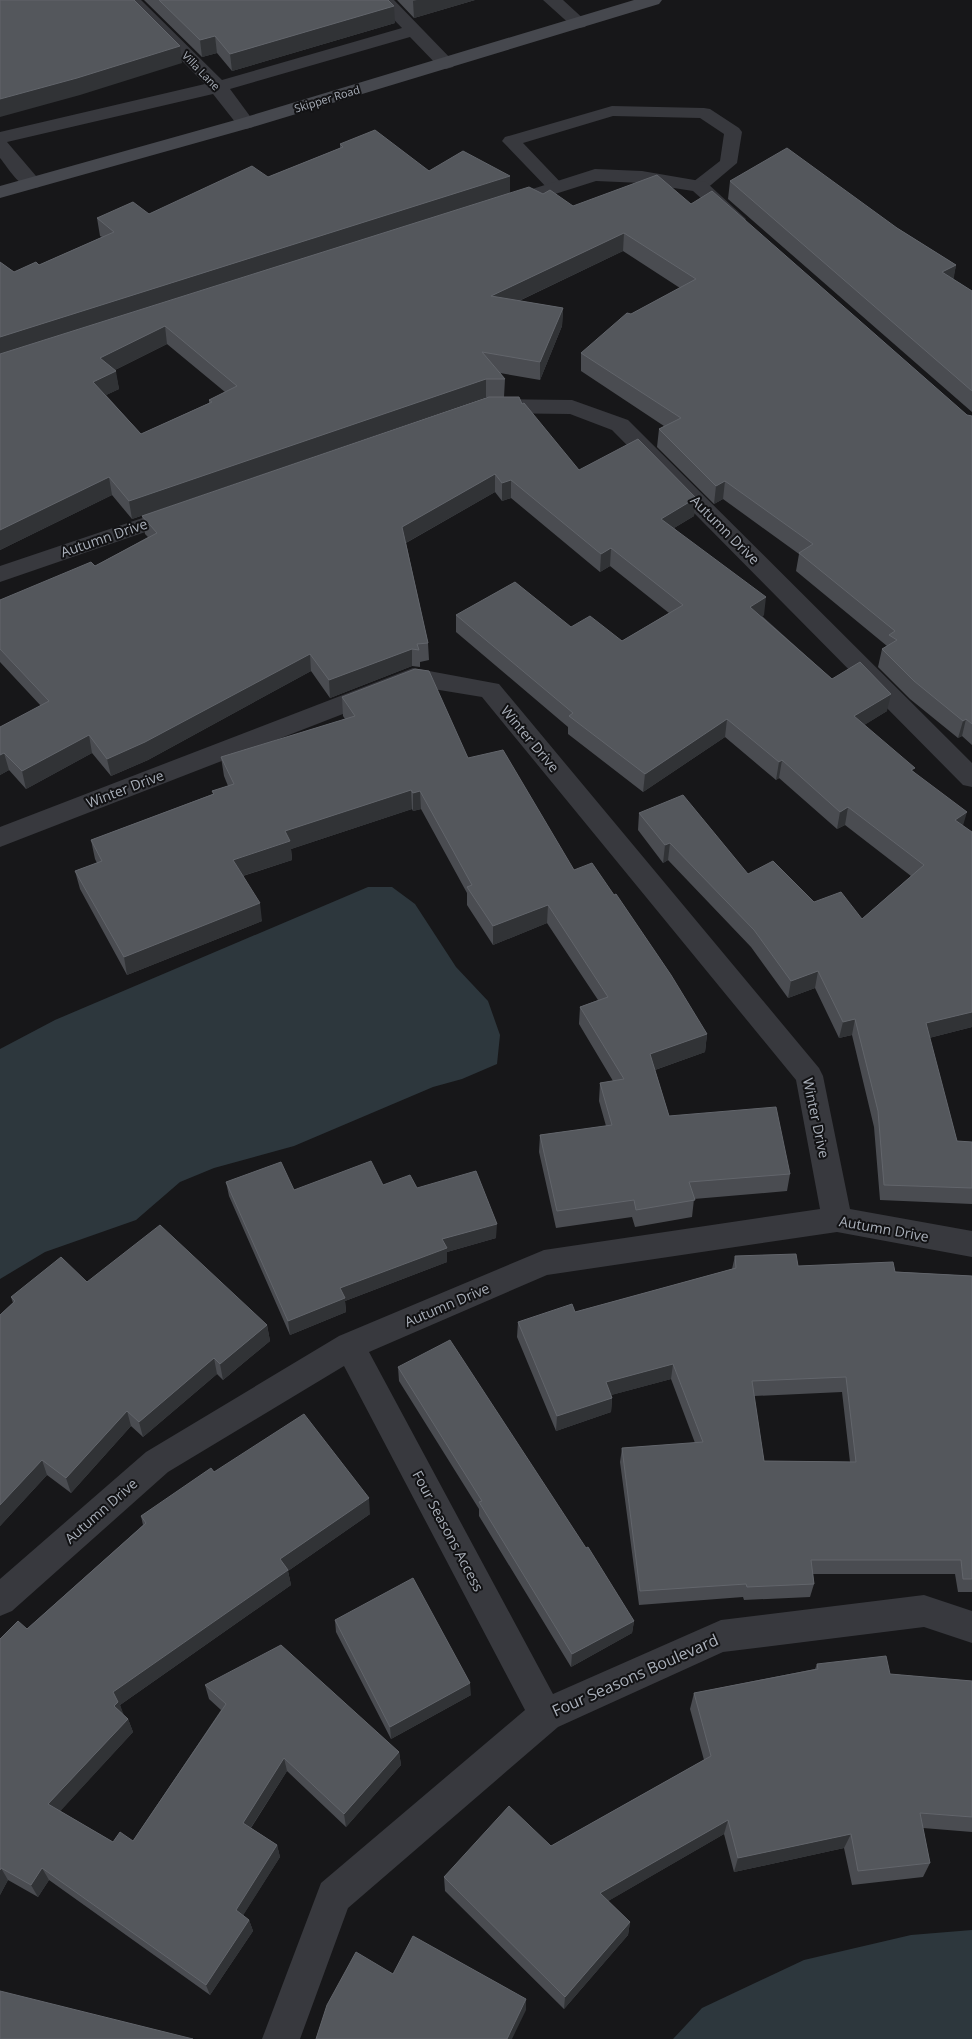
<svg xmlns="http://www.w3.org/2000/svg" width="972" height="2039" font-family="'Open Sans',sans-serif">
  <rect width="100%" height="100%" fill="#171719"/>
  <path fill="#2d373d" d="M368 887H392L415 904 456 967 488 1001 500 1035 497 1064 462 1079 433 1087 294 1146 214 1168 180 1182 136 1220 45 1252 0 1279V1049L55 1020Z
    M972 1930V2039H673L702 2008 804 1960 911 1935Z"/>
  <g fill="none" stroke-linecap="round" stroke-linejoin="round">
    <path fill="#38393e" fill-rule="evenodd" d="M612 106 704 108 710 109 739 128 742 132 737 163 705 190 699 191 693 190 690 186 693 182 720 161 724 134 700 118 613 116 523 143 565 187 562 191 556 192 550 191 502 141 505 137Z"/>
    <path fill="#38393e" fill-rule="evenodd" d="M122 0H141L222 80 402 28 375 0H394L455 63 453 67 446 69 439 67 410 37 230 89 255 123 253 127 246 129 239 127 213 94 7 142 42 183 39 187C21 192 10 170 0 158V132L205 84Z
      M543 0H563L588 23 585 27 579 28 573 27Z
      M595 169 642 171 706 182 746 219 743 223 736 225 729 223 693 191 642 183 596 181 505 210 498 208 495 204 498 200Z
      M488 399 572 400 628 420 972 763V787L963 785 612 430 570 414 488 413 480 411 477 406 480 401Z
      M178 506 186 508 189 513 186 518 0 582V566Z
      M413 668 499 684 819 1068 823 1076 850 1209 972 1231V1257L837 1232 547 1275 369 1352 553 1694 721 1620 924 1595 972 1611V1643L924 1627 723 1652 558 1727 348 1908 300 2039H262L321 1883 525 1710 344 1366 168 1472 12 1611 0 1616V1579L146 1452 339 1336 544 1250 820 1209 796 1080 482 697 415 686 0 847V827Z"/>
    <path fill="#46484e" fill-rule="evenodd" d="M634 0H662L659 4 253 127 0 198V186L239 119Z"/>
  </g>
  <path fill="#4a4c51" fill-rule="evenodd" d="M144 0H388L395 23 232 71 217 53 202 57Z
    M397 0H475L414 18Z
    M340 144 429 171 510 193 543 194 573 206 691 204 967 415 972 416V745L962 736 958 738 910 699 878 667 882 649 887 646 796 571 799 554 723 499 714 504 657 447 659 429 664 426 581 371V353L631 314 680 288 623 251 519 301 563 308 562 326 540 380 500 373 505 379 504 397 522 404 579 470 696 498 694 516 674 528 764 615 762 616 832 679 887 711 864 725 914 772 963 826 972 832V1027L929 1038 957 1141 972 1142V1204L880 1200 874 1127 852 1035 839 1038 815 988 788 998 751 947 668 860 663 863 638 830 639 813 748 874 814 902 862 919 911 876 845 825 837 829 779 778 776 780 725 737 643 792 568 734V727L456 632V615L571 627 622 641 669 613 610 566 600 572 511 498 502 501 495 492 406 543 428 643 429 660 420 662V667L412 666 330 698 311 671 148 760 111 776 92 753 26 789 9 770 0 775V727L41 706 0 662V600L95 566 148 537 145 534 142 516 488 397H486L132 519 112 495 0 550V262L14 272 39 265 102 237 100 236 97 218 149 214 268 177 340 148ZM167 344 225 392 209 400V403L141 434 106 395 119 389 115 370Z
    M730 181 897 228 956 265 953 279 972 291V412L728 199Z
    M342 697 468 758 574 870 707 1034 705 1052 655 1070 669 1116 790 1174 787 1191 694 1199 692 1217 635 1227 632 1217 556 1228 539 1152 540 1135 606 1126 599 1101 600 1083 613 1081 579 1024 580 1007 598 1000 547 923 493 945 467 905V893L421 809 413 811 412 809 291 849 292 860 243 876 262 921 127 975 80 889 75 871 97 863 95 859 91 840 213 794 212 791 228 786 224 776 221 757 345 719 343 716Z
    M226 1182 294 1190 383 1185 417 1188 496 1238 447 1252V1262L345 1301 346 1312 290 1335 229 1196Z
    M735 1256 798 1266 972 1276V1592H958L955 1574H813L814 1584 810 1597 744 1600 743 1597 639 1605 620 1462 622 1448 695 1443 671 1379 611 1395 612 1398 611 1412 556 1431 517 1337 518 1322 575 1312 732 1269ZM842 1392 850 1462 764 1461 754 1396Z
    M87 1282 267 1325 270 1341 223 1380 217 1374 143 1437 131 1426 71 1493 47 1475 0 1526V1315L13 1303 11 1297Z
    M398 1367 634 1621 632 1633 571 1667 479 1516V1509L399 1381Z
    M214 1472 370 1514 288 1571 291 1585 120 1705 123 1715 128 1719 133 1732 60 1811 113 1842 133 1841 221 1710 209 1699 205 1685 399 1752 401 1765 346 1827 287 1771 251 1828 277 1845 280 1857 243 1915 249 1920 253 1931 210 1995 49 1880 38 1897 8 1880 0 1895V1639L27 1629 143 1525 141 1516Z
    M335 1620 471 1695 391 1739 336 1632Z
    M817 1664 890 1674 972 1681V1832L923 1828 930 1863 923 1877 852 1885 844 1848 734 1872 724 1834 608 1901 630 1922 628 1935 564 2009 445 1891 444 1877 551 1846 704 1760 690 1709 694 1693 815 1669Z"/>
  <path fill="#313336" d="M417 0H475L414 18 413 1Z
    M394 6 395 23 232 71 230 54Z
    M215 36 217 53 202 57 200 40Z
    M180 46 182 63 80 95 0 117V99Z
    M510 176V194L0 356V337Z
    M624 233 623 251 491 314V296Z
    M956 265 953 283 942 272Z
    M563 308 562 326 540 380V362Z
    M165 326 167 344 103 376 100 358Z
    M116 371 119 389 96 400 93 382Z
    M486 379V397L132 519 129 501Z
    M495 474V492L402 545V527Z
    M109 477 112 495 0 550V530Z
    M511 480V498L502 501V483Z
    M725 481 723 499 714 504 716 486Z
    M696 498 694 516 659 537 661 519Z
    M611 548 610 566 600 572 601 554Z
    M766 597 764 615 748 624 750 607Z
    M412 649V666L330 698 329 680Z
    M310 654 311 671 148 760 111 776 107 759Z
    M891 694 887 711 850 734 854 716Z
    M727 719 725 737 643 792 645 774Z
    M966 719 962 736 958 738 963 721Z
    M89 735 92 753 26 789 22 771Z
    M4 753 9 770 0 775V755Z
    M782 760 779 778 776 780 779 762Z
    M411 790 412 809 291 849 292 860 236 878 233 860 285 831Z
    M420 791 421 809 413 811V793Z
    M848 807 845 825 837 829 840 812Z
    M967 812 962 829 955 820Z
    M670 843 668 860 663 863 665 845Z
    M260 903 262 921 127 975 124 957Z
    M548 905 547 923 493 945V926Z
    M818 971 815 988 788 998 791 981Z
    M972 1012V1027L921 1040 926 1023Z
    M855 1019 852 1035 839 1038 843 1022Z
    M707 1034 705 1052 649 1072 650 1054Z
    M497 1224 496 1238 447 1252V1262L345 1301 346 1312 290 1335 288 1321 340 1288 442 1239Z
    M267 1325 270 1341 223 1380 220 1364Z
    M214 1358 217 1374 143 1437 139 1422Z
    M673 1364 671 1379 604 1397 606 1382Z
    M612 1398 611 1412 556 1431 557 1416Z
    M127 1411 131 1426 71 1493 66 1478Z
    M42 1460 47 1475 0 1526V1505Z
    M369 1498 370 1514 288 1571 291 1585 120 1705 124 1715 114 1706 113 1692 280 1559Z
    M634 1621 632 1633 571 1667 572 1654Z
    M470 1683 471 1695 391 1739 390 1727Z
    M128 1719 133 1732 55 1817 48 1804Z
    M399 1752 401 1765 346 1827 344 1814Z
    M284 1758 287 1771 246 1835 243 1823Z
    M728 1820 724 1834 598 1907 600 1893Z
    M851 1834 844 1848 734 1872 738 1858Z
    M277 1845 280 1857 239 1922 236 1910Z
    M1 1868 8 1880 0 1895V1870Z
    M42 1868 49 1880 38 1897 31 1885Z
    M249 1920 253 1931 210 1995 206 1985Z
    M630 1922 628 1935 564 2009 565 1997Z
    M526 1999V2010L512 2039H507Z"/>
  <path fill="#54575c" stroke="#62656b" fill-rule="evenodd" d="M0 0H134L180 46 77 78 0 99Z
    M159 0H388L394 6 230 54 215 36 200 40Z
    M375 130 429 171 463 151 510 176 0 337V262L14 272 36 262 39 265 114 232 97 218 133 202 149 214 252 166 268 177 343 147 340 144Z
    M787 148 897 228 956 265 942 272 972 291V391L730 181Z
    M657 175 691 204 712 191 967 415 972 416V724L966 719 963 721 914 681 882 649 897 640 889 635 895 631 799 553 813 544 725 481 716 486 659 429 681 418 581 353 627 313 631 314 696 279 624 233 491 296 563 308 540 362 482 352 505 379H486L129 501 109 477 0 530V354L529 187 543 194 550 190 573 206ZM165 326 237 386 209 400 212 402 141 434 93 382 116 371 100 358Z
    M489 397H519L522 404 524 403 579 470 638 439 696 498 661 519 766 597 750 607 832 679 860 662 891 694 854 716 915 768 911 770 967 812 955 820 972 832V1012L926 1023 957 1141 972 1142V1188L884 1185 878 1111 855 1019 843 1022 818 971 791 981 754 930 670 843 665 845 639 813 683 795 748 874 773 861 814 902 841 892 862 919 924 865 848 807 840 812 782 760 779 762 727 719 645 774 569 716 573 713 456 615 515 582 571 627 590 616 622 641 683 605 611 548 601 554 511 480 502 483 495 474 402 527 428 643 417 644 419 650 412 649 329 680 310 654 145 742 107 759 89 735 22 771 4 753 0 755V727L49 701 0 649V600L91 562 95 566 157 533 142 516Z
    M415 669 429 671 468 758 503 750 574 870 592 863 614 895 616 894 671 975 707 1034 650 1054 669 1116 776 1107 790 1174 689 1182 695 1200 636 1210 634 1200 557 1211 540 1135 612 1125 600 1083 624 1079 580 1007 608 997 548 905 493 926 467 887 472 885 420 791 413 793 411 790 285 831 290 841 233 860 260 903 124 957 75 871 102 861 91 840 214 794 212 791 234 784 221 757 355 716 342 697Z
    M371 1161 383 1185 410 1175 417 1188 476 1171 497 1224 442 1239 447 1248 340 1288 345 1298 288 1321 226 1182 281 1162 294 1190Z
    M160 1225 267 1325 220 1364 214 1358 139 1422 127 1411 66 1478 42 1460 0 1505V1315L15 1301 11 1297 61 1257 87 1282Z
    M796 1254 798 1266 893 1262 895 1272 972 1276V1579H963L961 1560H811L814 1584 747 1587 746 1584 640 1591 622 1448 703 1442 673 1364 606 1382 612 1398 557 1416 518 1322 572 1304 575 1312 736 1268 735 1256ZM846 1377 856 1462 764 1461 752 1381Z
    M450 1340 586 1548 588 1547 634 1621 572 1654 479 1502 482 1501 398 1367Z
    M304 1414 369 1498 280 1559 288 1570 113 1692 118 1702 114 1706 128 1719 48 1804 113 1842 120 1832 133 1841 226 1704 205 1685 281 1645 399 1752 344 1814 284 1758 243 1823 277 1845 236 1910 249 1920 206 1985 42 1868 31 1885 1 1868 0 1870V1639L18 1621 27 1629 146 1523 141 1516 211 1468 214 1472Z
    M413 1578 470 1683 390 1727 335 1620Z
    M886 1656 890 1674 972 1681V1817L920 1813 930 1863 858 1871 851 1834 738 1858 728 1820 600 1893 630 1922 565 1997 444 1877 509 1806 551 1846 711 1756 694 1693 818 1669 817 1664Z
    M413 1936 526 1999 507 2039H316L327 2005 356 1952 393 1974Z
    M0 1991 193 2039H0Z"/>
  <g text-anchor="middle" stroke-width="4" stroke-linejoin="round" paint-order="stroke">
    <g font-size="11" fill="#a9afb9" stroke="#121214">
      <text transform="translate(201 71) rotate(46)" y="4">Villa Lane</text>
      <text transform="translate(327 99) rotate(-17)" y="4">Skipper Road</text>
    </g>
    <g font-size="14" fill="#a9afb9" stroke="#121214">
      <text transform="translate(725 530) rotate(45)" y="5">Autumn Drive</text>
      <text transform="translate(104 538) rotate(-19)" y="5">Autumn Drive</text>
      <text transform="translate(530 739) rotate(50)" y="5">Winter Drive</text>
      <text transform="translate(125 789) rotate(-21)" y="5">Winter Drive</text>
      <text transform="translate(816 1118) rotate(78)" y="5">Winter Drive</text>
      <text transform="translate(884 1229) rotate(10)" y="5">Autumn Drive</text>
      <text transform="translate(447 1305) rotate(-23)" y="5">Autumn Drive</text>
      <text transform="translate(101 1511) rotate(-41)" y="5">Autumn Drive</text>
      <text transform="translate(448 1531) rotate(62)" y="5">Four Seasons Access</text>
    </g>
    <g font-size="16" fill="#a9afb9" stroke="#121214">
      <text transform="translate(635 1675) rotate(-24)" y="6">Four Seasons Boulevard</text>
    </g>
  </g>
</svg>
